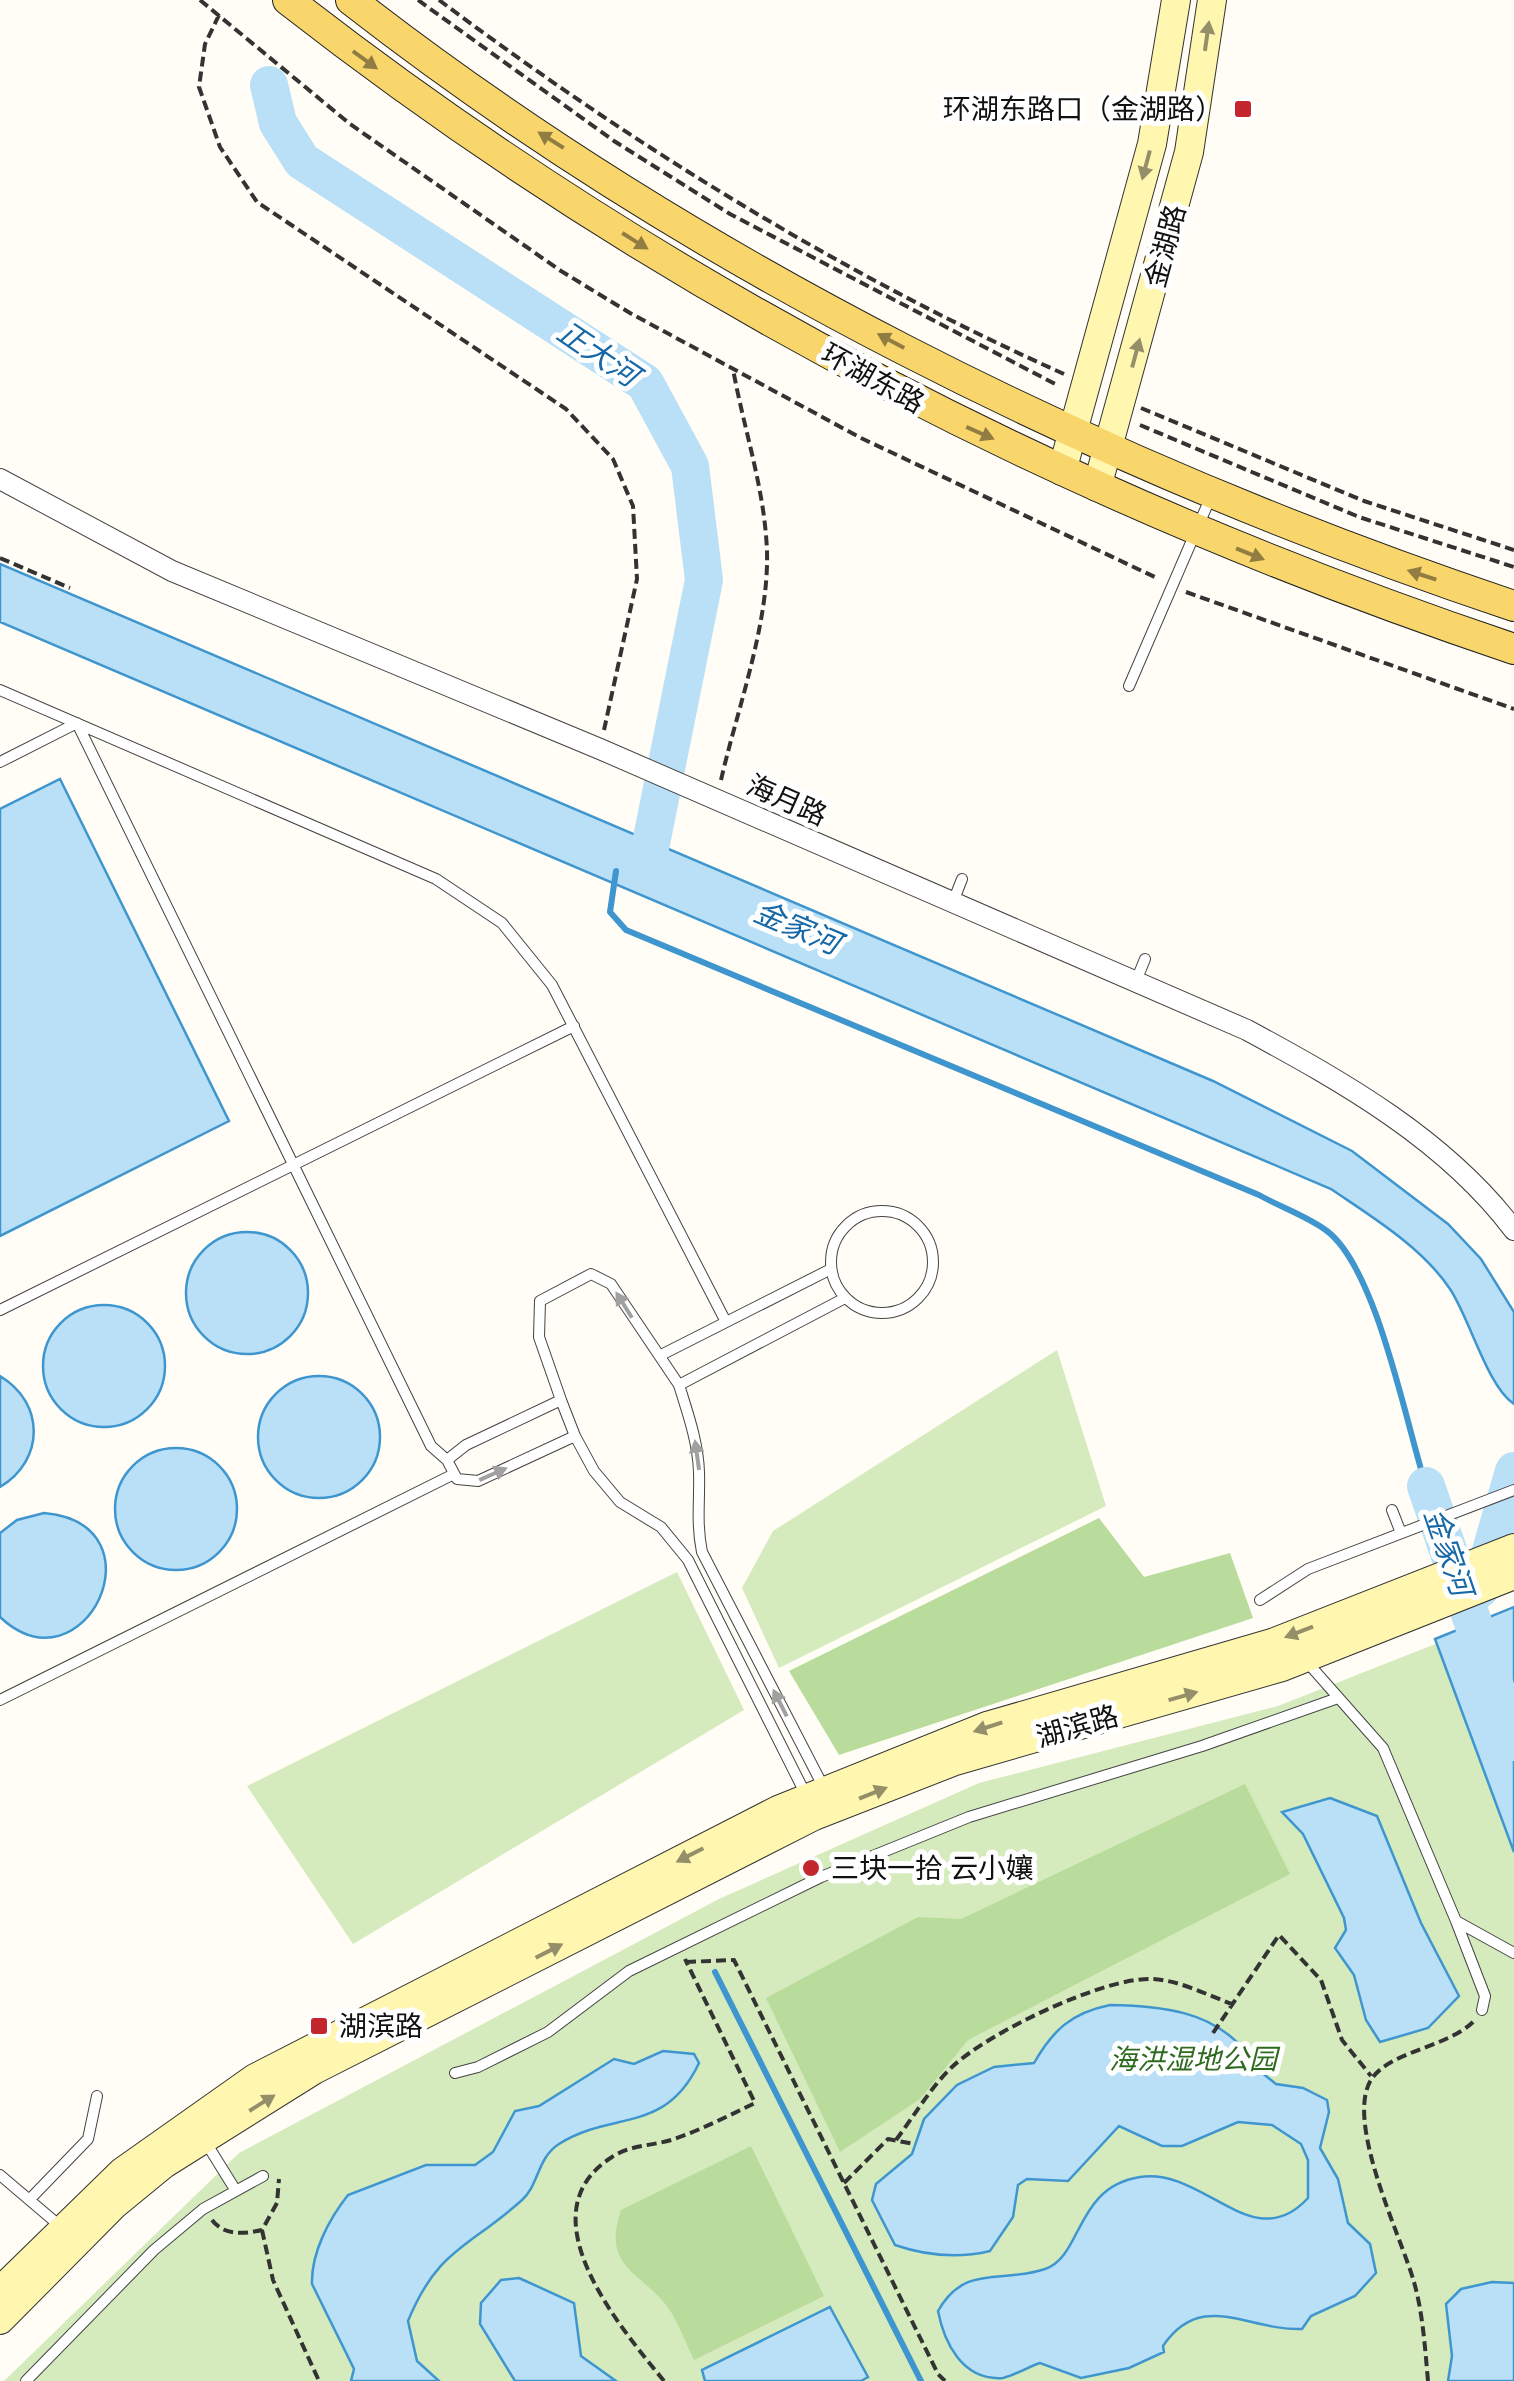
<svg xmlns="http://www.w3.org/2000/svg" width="1514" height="2381" font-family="'Roboto Serif','Noto Sans SC',serif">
  <rect width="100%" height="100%" fill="#fffdf5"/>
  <path fill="#d5ebbd" d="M1057 1350 1106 1506 779 1668 742 1588 773 1531Z
    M677 1572 744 1710 353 1944 247 1786Z
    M1514 1613V2381H4L239 2153 719 1899 979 1783 1278 1706Z"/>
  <path fill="#b9dc9c" d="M1099 1518 1144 1577 1230 1553 1253 1618 839 1755 789 1671Z
    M1245 1784 1290 1874 968 2040 920 2099 840 2152 766 1998 918 1917 961 1919Z
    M751 2146 824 2296 694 2360C686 2344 679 2324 669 2309 642 2271 601 2269 621 2210Z"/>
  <path fill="#b9e0f7" stroke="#3f96cf" stroke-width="2.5" d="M0 564 1213 1081 1352 1151 1448 1224 1481 1259 1514 1312V1404C1487 1386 1470 1319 1450 1289 1422 1247 1372 1217 1331 1189L0 622Z
    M60 779 229 1121 0 1236V809Z
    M186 1293a61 61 0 1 1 122 0a61 61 0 1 1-122 0Z
    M43 1366a61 61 0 1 1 122 0a61 61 0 1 1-122 0Z
    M258 1437a61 61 0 1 1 122 0a61 61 0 1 1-122 0Z
    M0 1376C45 1403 45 1460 0 1487Z
    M115 1509a61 61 0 1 1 122 0a61 61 0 1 1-122 0Z
    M44 1513C166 1524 84 1696 0 1617V1533L17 1520Z
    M1514 1607V1852L1435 1639Z
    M1330 1798 1377 1816 1421 1923 1459 1996 1428 2028 1380 2042 1366 2020 1354 1975 1335 1948 1346 1930 1344 1918 1303 1834 1282 1812Z
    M1110 2005C1160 2006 1212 2010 1246 2052L1245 2059 1276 2084 1303 2088 1327 2100 1329 2112 1320 2148 1338 2179 1348 2223 1370 2244 1376 2273 1355 2296 1311 2316 1302 2329C1247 2331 1202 2289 1163 2346L1164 2352 1129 2368 1081 2378 1040 2363C1028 2367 1015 2375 1003 2378 962 2381 944 2342 938 2311 965 2263 1002 2284 1045 2269 1083 2256 1075 2187 1140 2177 1204 2167 1253 2258 1308 2198V2160L1301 2144 1272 2125 1238 2122 1182 2146H1162L1119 2126 1068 2181 1027 2179 1018 2185 1013 2217 990 2251C957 2259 927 2256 895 2245L872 2200 876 2184 912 2154 924 2119 957 2085 994 2067 1034 2063C1053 2030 1071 2013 1110 2005Z
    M663 2051 694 2054 699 2063C665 2135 613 2110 559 2144 537 2158 539 2185 522 2200 469 2248 438 2248 408 2321L417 2361 439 2381H351L354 2369 312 2284C311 2253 329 2219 348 2195L426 2165H475L493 2152 515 2111 539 2106 614 2059 634 2064Z
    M519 2278 574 2303 581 2356 616 2381H515L480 2324 481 2303 501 2280Z
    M1492 2282 1514 2283V2381H1448L1452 2356 1446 2304 1461 2289Z
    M830 2307 868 2377 861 2381H705L702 2370Z"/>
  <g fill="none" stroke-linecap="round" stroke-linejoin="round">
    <path stroke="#3f96cf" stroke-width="6" d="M616 871 610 912 626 930 1259 1195C1280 1207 1307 1216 1327 1231 1377 1269 1406 1424 1426 1486
      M715 1972 921 2381"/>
    <path stroke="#b9e0f7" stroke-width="38" d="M269 85 278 123 302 161 645 383 690 466 704 580 646 868
      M1426 1486 1514 1742
      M1480 1589 1514 1471"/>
    <g stroke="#444" stroke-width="12">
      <path id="service" d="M1129 686 1212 494
        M0 690 436 879 502 923 552 985 726 1322
        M0 762 77 723 431 1446 447 1460
        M953 902 962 879
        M1136 981 1145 959
        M831 1262a51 51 0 1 1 102 0a51 51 0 1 1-102 0Z
        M0 1310 574 1026
        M661 1355 831 1269
        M679 1385 611 1284 591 1274 540 1301 539 1337 561 1400 466 1445 447 1460 457 1479 478 1481 575 1436 594 1471 620 1502 661 1527 688 1560 807 1797
        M561 1400 575 1436
        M1392 1510 1401 1533
        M1260 1600 1308 1569 1514 1490
        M1307 1662 1383 1748 1456 1921 1514 1953
        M0 1700 454 1474
        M824 1788 702 1552C696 1523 700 1500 699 1472 698 1442 688 1414 679 1385L845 1298
        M1456 1921 1485 1996 1482 2010
        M455 2073 478 2067 548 2032 629 1971 821 1877 969 1817 1202 1746 1338 1698
        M205 2141 236 2191
        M0 2175 60 2226
        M30 2199 88 2139 97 2096
        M26 2381 154 2250 203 2209 263 2176"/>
    </g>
    <g stroke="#444" stroke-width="22">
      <path id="minor" d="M0 479 172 571 600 749 1247 1030C1345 1083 1446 1140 1514 1230"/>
    </g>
    <g stroke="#333" stroke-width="30">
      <path id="secondary" d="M1062 471 1152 144 1176 0
        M1097 487 1189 152 1212 0
        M0 2291 122 2172 255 2078 778 1810 987 1726 1272 1643 1514 1548
        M0 2320 114 2205 164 2164 314 2070 814 1816 955 1761 1282 1667 1514 1575"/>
    </g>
    <g stroke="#222" stroke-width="32">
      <path id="primary" d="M288 0C658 289 1070 500 1514 649
        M351 0C691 265 1107 470 1514 606"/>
    </g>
    <path stroke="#333" stroke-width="4" stroke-dasharray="10 5" stroke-linecap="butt" d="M200 0 350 124 561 271 630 313 861 438 1159 579
      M418 0 614 141 730 214 1059 386
      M439 0C634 146 841 274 1064 374
      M219 15 205 44 199 87 220 147 257 202 566 409 613 459 633 506 637 579 604 730
      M1141 408 1364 501 1514 550
      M1140 425 1359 517 1514 567
      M0 558 70 588
      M1186 592 1514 709
      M721 780C737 710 769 624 767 552 765 490 744 430 733 369
      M686 1962 734 1960 938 2374 945 2381
      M1213 2033 1279 1935 1321 1980 1342 2040 1371 2076
      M896 2140C914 2116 931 2087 952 2067 988 2033 1103 1977 1152 1979 1179 1980 1207 1995 1232 2004
      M844 2183 888 2139 914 2144
      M212 2220C224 2236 244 2234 262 2230L277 2203 279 2179
      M262 2230 273 2280 319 2381
      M664 2381C622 2329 522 2214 612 2157 630 2145 651 2146 671 2140 701 2130 728 2116 755 2103L685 1959
      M1428 2381C1425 2348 1423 2314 1414 2282 1401 2236 1342 2117 1373 2077 1393 2051 1447 2047 1473 2022"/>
    <use href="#service" stroke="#fff" stroke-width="10"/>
    <use href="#minor" stroke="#fff" stroke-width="20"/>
    <use href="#secondary" stroke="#fff6b0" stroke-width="28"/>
    <use href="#primary" stroke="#f9d66b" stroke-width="30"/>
  </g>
  <defs><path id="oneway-solid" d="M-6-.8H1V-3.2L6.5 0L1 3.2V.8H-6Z" transform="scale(2.5)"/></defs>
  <g fill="#948f68">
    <use href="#oneway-solid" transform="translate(1207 36) rotate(-82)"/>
    <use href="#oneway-solid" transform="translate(1146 165) rotate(105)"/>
    <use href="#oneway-solid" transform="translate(1136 353) rotate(-75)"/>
    <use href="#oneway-solid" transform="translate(1299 1632) rotate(159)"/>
    <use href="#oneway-solid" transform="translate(1183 1696) rotate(-16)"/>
    <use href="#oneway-solid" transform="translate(988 1727) rotate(162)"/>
    <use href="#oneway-solid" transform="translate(873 1793) rotate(-22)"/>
    <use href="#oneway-solid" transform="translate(690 1855) rotate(153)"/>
    <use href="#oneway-solid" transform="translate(549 1951) rotate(-27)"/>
    <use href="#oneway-solid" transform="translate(262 2103) rotate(-32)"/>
  </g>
  <g fill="#917d42">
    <use href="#oneway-solid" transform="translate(365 60) rotate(36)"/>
    <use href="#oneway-solid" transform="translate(551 140) rotate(-148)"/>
    <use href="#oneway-solid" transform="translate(635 241) rotate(32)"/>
    <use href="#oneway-solid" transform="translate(891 341) rotate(-152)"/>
    <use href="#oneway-solid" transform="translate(980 433) rotate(24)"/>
    <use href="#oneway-solid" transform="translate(1250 554) rotate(22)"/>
    <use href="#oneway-solid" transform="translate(1422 575) rotate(-162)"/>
  </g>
  <g fill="#a0a0a0">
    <use href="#oneway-solid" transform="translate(624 1305) rotate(-122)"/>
    <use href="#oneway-solid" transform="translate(697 1455) rotate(-98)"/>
    <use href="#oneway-solid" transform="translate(493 1474) rotate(-24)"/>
    <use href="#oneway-solid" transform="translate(780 1703) rotate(-117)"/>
  </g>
  <g fill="#c4262e" stroke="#fff" stroke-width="4">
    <rect x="1233" y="99" width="20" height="20" rx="5"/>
    <circle cx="811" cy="1868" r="10"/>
    <rect x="309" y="2016" width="20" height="20" rx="5"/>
  </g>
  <g text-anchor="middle" stroke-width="10" stroke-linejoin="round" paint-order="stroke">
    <g font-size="28" fill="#111" stroke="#fff" text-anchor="start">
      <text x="1223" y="119" text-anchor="end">环湖东路口（金湖路）</text>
      <text x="831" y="1878">三块一拾 云小孃</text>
      <text x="339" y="2036">湖滨路</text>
    </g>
    <g font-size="28" fill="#111" stroke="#fff">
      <text transform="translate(1165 246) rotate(-75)" y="10">金湖路</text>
      <text transform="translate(873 378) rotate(29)" y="10">环湖东路</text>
      <text transform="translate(787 800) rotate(24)" y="10">海月路</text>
      <text transform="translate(1077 1726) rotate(-16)" y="10">湖滨路</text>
    </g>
    <g font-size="28" font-style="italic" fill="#2f6b1f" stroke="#fff">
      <text x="1193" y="2069">海洪湿地公园</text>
    </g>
    <g font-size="30" font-style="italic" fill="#1768a6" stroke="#fff">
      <text transform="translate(598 354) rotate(34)" y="10">正大河</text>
      <text transform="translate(797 928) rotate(23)" y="10">金家河</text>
      <text transform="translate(1448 1552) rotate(71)" y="10">金家河</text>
    </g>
  </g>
</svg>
